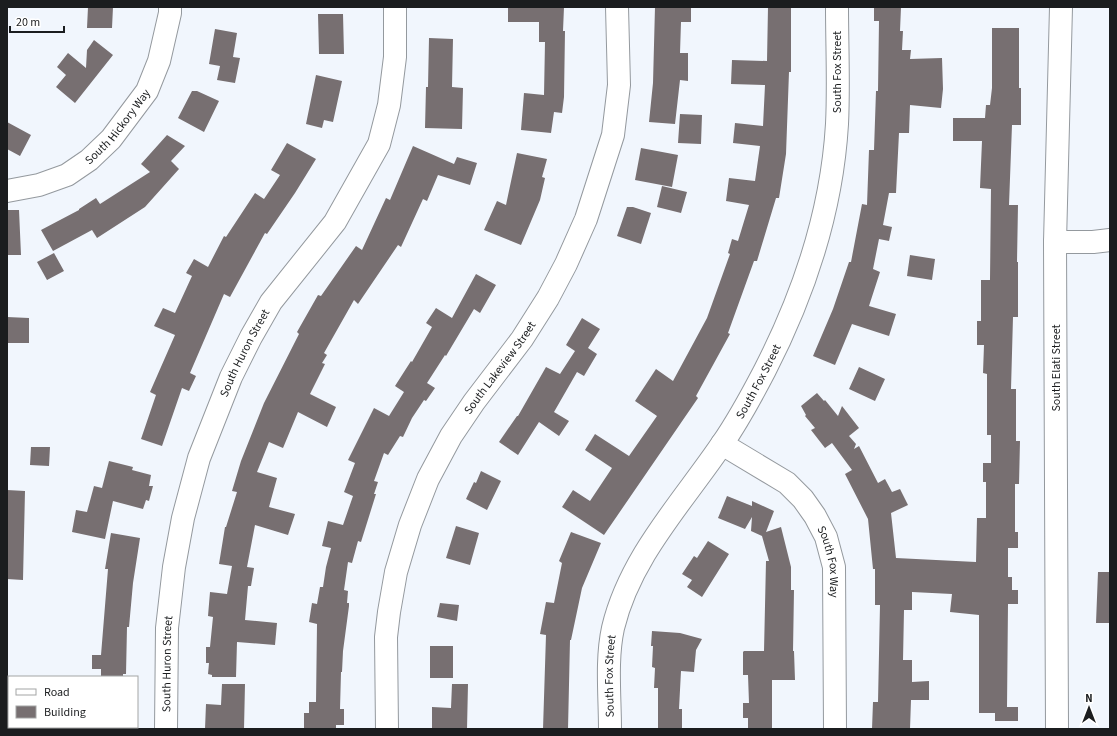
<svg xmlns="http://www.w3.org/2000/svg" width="1117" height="736" font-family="'Source Sans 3',sans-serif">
  <rect width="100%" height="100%" fill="#f1f6fd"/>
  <path fill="#776f71" d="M88 7H113L112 28H87Z
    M508 7H564L563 31H565L564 97 562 113 554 112 551 133 521 130 524 93 544 95 545 42H539V22H508Z
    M655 7H691V22H681L680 53H688V81L680 80 675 124 649 122 653 83Z
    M768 7H791V72H789L786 154 779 198H776L757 261H754L728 333 730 334 696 396 698 398 604 535 562 507 573 490 590 501 612 468 585 450 595 434 629 456 657 416 635 401 656 369 673 381 707 318 730 254 728 253 732 239 738 241 749 205 726 201 729 178 755 181 760 146 733 143 735 123 763 126 765 85 731 84 732 60 767 61Z
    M874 7H901L900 31H903L902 50H911L910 59 942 58 943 89 941 108 910 105 909 133H899L896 193H889L883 225 892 227 889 241 879 239 873 269 880 272 869 306 896 314 889 336 852 324 835 365 813 356 833 309 849 262H851L862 204 867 205 869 150H874L876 91H878L879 21H874Z
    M318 14H343L344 54H319Z
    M992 28H1019V88H1021V125H1012L1009 205H1018L1017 262H1018V317H1013L1011 389H1016V441H1020L1019 484H1015V532H1018V548H1008V577H1012V590H1018V604H1008L1007 707H1018V721H995V713H979V615L950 612 952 594 912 592V610H904L903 660H912V682L929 681V700H911L910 729H872L873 702H878L880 605H875V569H873L868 519 845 474 852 470 832 443 825 448 811 430 815 428 805 416 806 415 801 406 817 393 824 401 825 400 838 416 842 406 859 428 849 436 856 444 854 449 859 446 878 483 885 479 892 492 900 489 908 505 891 513 896 558 976 562 977 518H986V482H983V463H991V435H987V374L983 373 984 345H977V321H981V280H990L991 189 980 188 982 141H953V118H985L986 105H990L992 88Z
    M215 29 237 33 233 57 240 58 235 83 217 80 220 66 209 64Z
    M429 38 453 39 452 87 463 88 462 129 425 128 426 87H428Z
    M94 40 113 55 75 103 56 87 66 75 57 67 68 53 86 68 87 50Z
    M316 75 342 81 333 122 324 120 322 128 306 124Z
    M192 91H197L219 101 204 132 178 118Z
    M680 114 702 115 701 144 678 143Z
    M7 122 31 135 20 156 7 149Z
    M167 135 185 146 171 161 179 169 145 207 97 238 92 230 53 251 41 230 79 210V209L96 198 100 204 150 172 141 164Z
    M287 143 316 159 295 193 267 234 265 233 230 297 224 294 190 373 196 376 189 391 182 388 162 446 141 439 156 395 150 392 175 335 154 326 163 308 175 313 192 276 186 273 194 259 208 267 224 236 226 237 255 193 264 199 280 175 271 170Z
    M413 146 454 164 457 157 477 163 470 185 438 175 427 201 423 199 401 247 398 245 358 304 354 300 324 353 327 355 322 363 325 364 310 394 336 407 327 427 298 412 283 448 269 442 257 472 277 478 269 507 295 514 288 535 255 525 247 567 254 568 251 586H248L245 620 277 623 275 645 237 642 236 677H212V675L208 674 209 663H206V647H210L213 617 208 616 210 592 227 594 232 566 219 564 225 527H226L237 492 232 491 241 461 264 403 299 334 297 332 318 295 321 296 356 246 362 250 386 198 390 200Z
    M641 148 678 155 672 187 635 180Z
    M517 153 547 159 542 177 545 178 540 200 521 245 484 230 497 201 506 205Z
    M662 186 687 192 681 213 657 207Z
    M627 207H633L651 213 641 244 617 236Z
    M7 210H19L21 255H7Z
    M54 253 64 271 47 280 37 262Z
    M910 255 935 259 932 280 907 276Z
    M476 274 496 285 480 313 474 309 446 356 445 355 427 383 435 388 426 401 424 400 412 418 403 437 400 436 388 455 384 453 374 481 378 482 374 494H376L361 542 358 541 352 563 348 562 344 590 348 591 347 603H349V606L343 651 342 672H341L340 709H344V725H336V729H304V713H309V702H316L317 624 309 622 312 603 317 604 320 587H323L326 567 331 548 322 546 328 521 343 525 353 496 344 492 355 463 348 460 374 408 389 416 404 392 395 386 411 361 412 362 432 327 426 323 436 308 452 318Z
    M7 317 29 318V343H7Z
    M582 318 600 329 588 348 597 354 584 376 577 372 554 412 569 421 559 436 539 422 518 455 499 442 517 416H518L546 367 560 374 575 351 566 345Z
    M859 367 885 379 875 401 849 389Z
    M31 447H50L49 466 30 465Z
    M109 461 133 467 132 470 151 475 149 486H153L149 501 146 500 143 509 113 501 105 539 72 532 76 510 87 512 94 486 102 488Z
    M481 471 501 481 487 510 466 499 474 482 476 483Z
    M7 490 25 491 23 580 7 579Z
    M727 496 752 506V501L774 511 766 532 781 527 791 567V590H794L793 651H794L795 680H772V729H748V718H743V703H749L748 675H743V652L744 651H764L766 561H769L762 536 751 531 752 517 745 529 718 518Z
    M456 526 479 533 470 565 446 558Z
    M571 532 601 543 582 588 571 640H570L568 729H543L546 635 540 634 546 602 554 603 562 563 559 561Z
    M111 533 140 538 133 583 129 627H127L126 674H123V677H101V669H92V655H101L108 569H105Z
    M708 541 729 554 702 597 687 587 692 580 682 574 694 556 697 558Z
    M1098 572H1110V623H1096Z
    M440 603 459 605 457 621 437 617Z
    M652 631 680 633 702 639 696 650 694 672 681 671 679 709H682V729H658V688H654L655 668 652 667 653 646H651Z
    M430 646H453V678H430Z
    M222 684H245L244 729H205L206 704 221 705Z
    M452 684H468L467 729H432V707L451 708Z"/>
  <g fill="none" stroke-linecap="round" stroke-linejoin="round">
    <g stroke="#94999e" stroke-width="24">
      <g id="minor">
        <path id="s1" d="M7 191 39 185 67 175 89 160 111 139 147 91 159 61 170 13V7"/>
        <path d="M1055 242H1093L1110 240"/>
        <path id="s2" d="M722 444 787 483 803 499 815 516 826 537 834 567 835 729"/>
        <path id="s3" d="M166 729 167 628 174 567 183 518 199 458 231 377 251 337 271 302 335 222 379 144 389 105 395 57V7"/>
        <path id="s4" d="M387 729 386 637 389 612 396 572 410 525 428 479 451 436 474 402 522 339 548 298 566 264 586 219 613 135 619 85 617 7"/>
        <path id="s5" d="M610 729C610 696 606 660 613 628 630 557 682 503 722 444 738 421 752 395 765 370 804 294 832 209 837 124 839 85 837 46 837 7"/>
        <path d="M1057 729 1055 242 1061 7"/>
      </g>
    </g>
    <use href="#minor" stroke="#fff" stroke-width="22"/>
  </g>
  <g text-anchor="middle" stroke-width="3" stroke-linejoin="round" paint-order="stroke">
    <g font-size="12" fill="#1b1d1f" stroke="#fff">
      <text transform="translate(837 72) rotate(-90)" y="4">South Fox Street</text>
      <text dy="4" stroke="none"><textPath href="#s1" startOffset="133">South Hickory Way</textPath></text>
      <text dy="4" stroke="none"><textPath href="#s3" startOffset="389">South Huron Street</textPath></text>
      <text dy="4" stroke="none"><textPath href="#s4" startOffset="389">South Lakeview Street</textPath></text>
      <text transform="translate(1056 368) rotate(-90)" y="4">South Elati Street</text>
      <text dy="4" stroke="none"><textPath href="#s5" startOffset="389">South Fox Street</textPath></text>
      <text dy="4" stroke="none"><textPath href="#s2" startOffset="168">South Fox Way</textPath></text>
      <text dy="4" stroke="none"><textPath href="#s3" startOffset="65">South Huron Street</textPath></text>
      <text dy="4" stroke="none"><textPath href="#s5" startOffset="53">South Fox Street</textPath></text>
    </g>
  </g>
  <rect width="1117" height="736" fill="none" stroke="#1b1d1f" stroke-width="16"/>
  <rect x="8" y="676" width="130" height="52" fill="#ffffff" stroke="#a4a5a5"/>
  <rect x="16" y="689" width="20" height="6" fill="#ffffff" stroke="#a4a5a5"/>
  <text x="44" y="696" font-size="12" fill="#1b1d1f">Road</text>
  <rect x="16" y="706" width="20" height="12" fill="#776f71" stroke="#a4a5a5"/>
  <text x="44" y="716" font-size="12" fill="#1b1d1f">Building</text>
  <g transform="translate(1089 708)" stroke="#ffffff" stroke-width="3" paint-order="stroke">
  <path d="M0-3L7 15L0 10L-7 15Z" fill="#1b1d1f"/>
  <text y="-6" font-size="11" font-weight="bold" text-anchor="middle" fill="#1b1d1f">N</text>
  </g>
  <path d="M10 26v6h54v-6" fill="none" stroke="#1b1d1f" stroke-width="2"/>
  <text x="16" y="26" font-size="12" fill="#1b1d1f" stroke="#ffffff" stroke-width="3" paint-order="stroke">20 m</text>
</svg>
